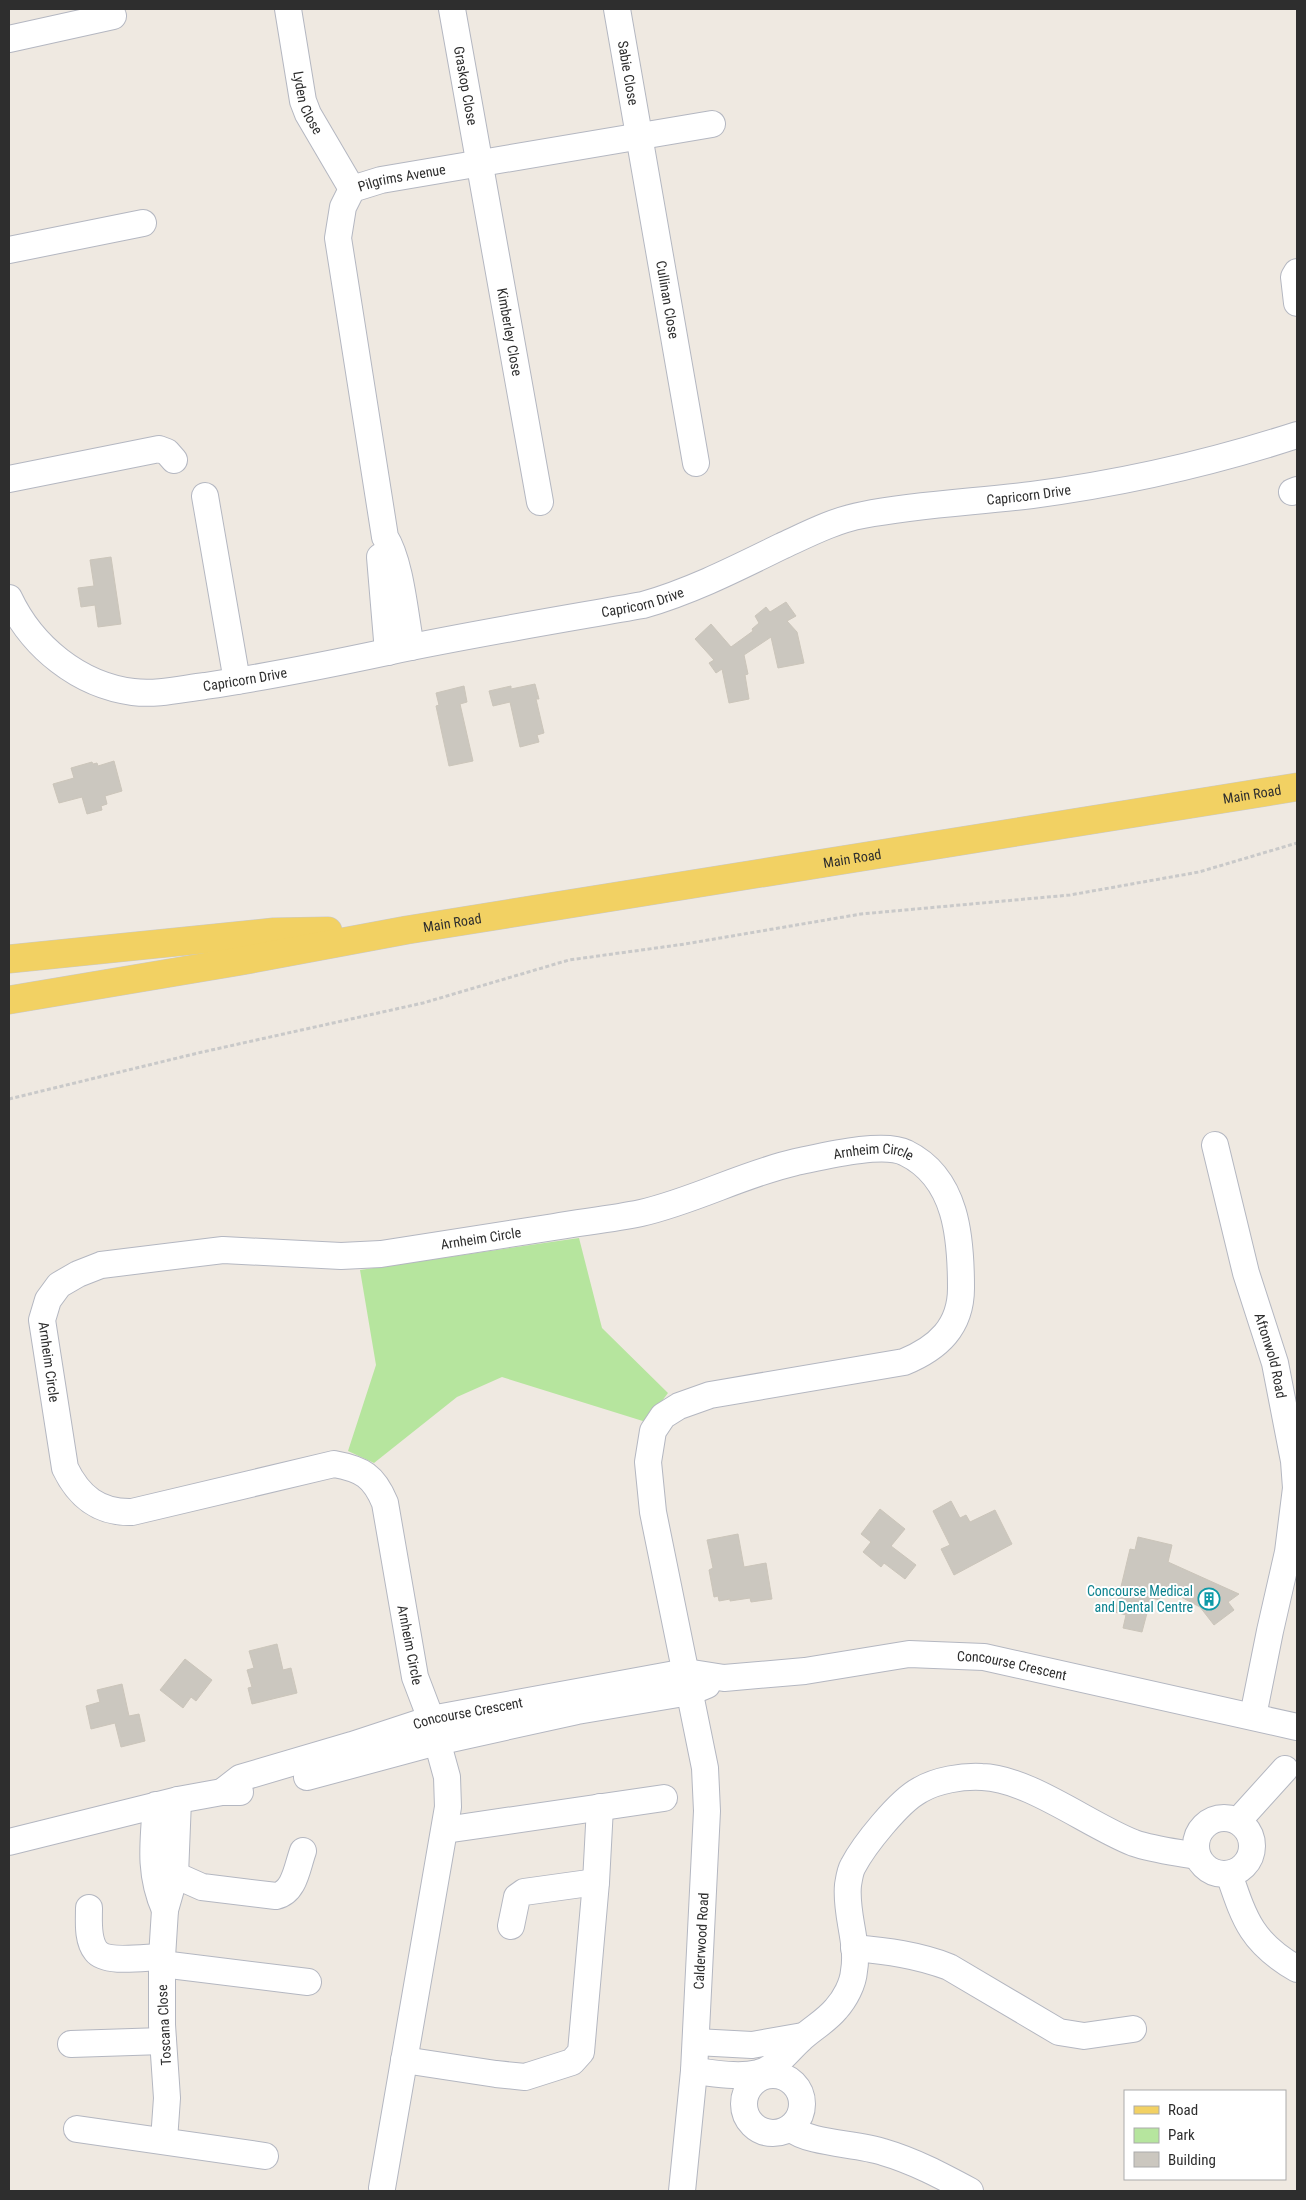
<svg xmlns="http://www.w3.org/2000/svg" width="1306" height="2200" font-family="'Roboto Condensed',sans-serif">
  <rect width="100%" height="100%" fill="#efe9e1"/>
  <path fill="#b6e59e" d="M579 1238 602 1328 668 1393 646 1422 502 1377 457 1397 374 1463 348 1451 376 1365 360 1270Z"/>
  <path fill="#cbc7bf" stroke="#cbc5ba" d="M111 557 121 624 98 627 95 605 81 607 78 588 94 586 90 560Z
    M786 602 796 616 787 621 797 632 804 663 778 668 771 637 744 655 748 674 745 675 749 699 729 703 722 669 716 673 709 663 714 660 695 639 711 624 731 647 753 631 752 629 759 623 755 616 766 607 770 612Z
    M535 684 539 699H536L544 733 537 735 539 742 520 747 510 702 493 706 489 691 511 686V689Z
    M464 686 467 702 460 704 473 761 449 766 436 706 439 705 436 693Z
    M114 761 122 791 105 796 107 804 101 806 102 810 87 814 82 797 59 803 53 784 74 778 71 768 92 762 93 764 97 763 98 766Z
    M951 1501 960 1518 966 1515 970 1522 995 1510 1012 1544 954 1575 941 1549 950 1545 933 1511Z
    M880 1509 905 1529 891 1546 916 1565 905 1579 884 1563 881 1567 863 1552 871 1542 861 1534Z
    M738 1534 744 1567 766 1563 772 1599 751 1602 750 1598 730 1601V1599L719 1601 718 1596 714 1597 709 1570 713 1568 707 1540Z
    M1138 1537 1172 1545 1168 1562 1239 1594 1228 1602 1234 1610 1214 1625 1200 1607 1162 1587 1159 1600 1151 1598 1142 1632 1123 1628 1126 1615 1115 1612 1130 1549 1135 1550Z
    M277 1644 283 1670 291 1668 297 1693 252 1704 248 1688 252 1687 247 1670 254 1668 249 1651Z
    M185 1659 212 1680 196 1701 191 1697 183 1708 160 1690Z
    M122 1684 129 1716 139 1714 145 1741 121 1747 115 1723 91 1729 86 1706 100 1702 97 1690Z"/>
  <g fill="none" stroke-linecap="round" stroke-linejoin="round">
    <g stroke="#b4b7c1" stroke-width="28">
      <g id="minor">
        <path id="s1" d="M288 9 303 101 308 114 352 189"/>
        <path id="s2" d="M452 9 540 502"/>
        <path id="s3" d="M617 9 696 463"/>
        <path d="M9 39 113 16"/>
        <path d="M9 250 143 223"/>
        <path d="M1297 272 1294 277 1297 303"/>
        <path d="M9 479 159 449 167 452 174 460"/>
        <path d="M1292 492 1297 490"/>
        <path d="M205 496 237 681"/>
        <path d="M380 557 388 652"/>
        <path id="s4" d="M9 598C32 647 79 685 133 692 157 695 181 689 205 686 266 677 326 665 387 652 472 634 558 620 643 605 692 591 737 568 782 546 808 534 835 520 863 515 919 504 976 502 1032 495 1123 483 1211 463 1297 435"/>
        <path id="s5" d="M411 647C405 617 401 562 385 537L338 238 343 207 352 189 381 180 712 124"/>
        <path id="s6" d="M1215 1145 1246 1273 1275 1363 1294 1461 1296 1488 1288 1552 1270 1631 1253 1716"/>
        <path d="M307 1777 437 1742 577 1711 690 1692 707 1685"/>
        <path id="s7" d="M222 1792 240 1778 352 1745 431 1719 686 1672 724 1678 805 1671 909 1654 984 1657 1297 1727"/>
        <path d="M156 1805C153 1844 149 1874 165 1910"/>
        <circle cx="1224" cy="1846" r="28"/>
        <path d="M1238 1821 1285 1769"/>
        <path d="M445 1830 664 1798"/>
        <path d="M9 1842 178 1800 222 1792H240"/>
        <path d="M1229 1874C1245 1921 1252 1943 1297 1969"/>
        <path d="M175 1875 202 1887 276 1896C295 1892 297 1867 303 1851"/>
        <path d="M89 1908C89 1921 87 1940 96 1951 106 1964 146 1957 162 1957"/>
        <path d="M511 1926 517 1897 524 1892 596 1882"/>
        <path d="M854 1948C887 1951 918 1955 949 1967L1059 2032 1084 2036 1133 2029"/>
        <path d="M162 1964 308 1982"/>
        <path d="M696 2042 752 2045 803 2036"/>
        <path d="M71 2044 163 2041"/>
        <path d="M404 2060 496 2074 525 2077 572 2062 581 2052 596 1882 600 1807"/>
        <path d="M694 2071C714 2073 738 2078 758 2073 776 2069 789 2049 802 2038 813 2028 826 2021 836 2009 845 1999 853 1984 854 1971 859 1943 845 1914 848 1885 849 1879 850 1871 853 1866 864 1845 899 1801 920 1790 937 1780 962 1776 982 1777 1028 1778 1090 1826 1134 1843 1154 1850 1176 1852 1197 1856"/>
        <circle cx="773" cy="2104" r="29"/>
        <path d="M790 2128C810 2144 856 2143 883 2152 914 2161 942 2176 970 2191"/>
        <path d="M77 2129 265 2156"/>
        <path d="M164 2140 167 2098 162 2025V1957L165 1910 175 1875 178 1800"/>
        <path id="s8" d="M382 2188 448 1807 447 1777 431 1719 415 1677 385 1503C374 1476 362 1469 334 1464L132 1512C99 1513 79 1497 65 1468L42 1320 48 1300 59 1285 78 1274 101 1265 223 1250 341 1256 381 1254C438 1245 496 1236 554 1227 583 1222 612 1219 641 1213 694 1201 743 1174 796 1162 821 1157 883 1141 906 1153 957 1178 961 1238 961 1288 961 1327 938 1348 904 1362L710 1395 679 1406 663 1416 653 1431 648 1462 653 1512 705 1768 707 1811 694 2071 682 2191"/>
      </g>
    </g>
    <g stroke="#c9c9c9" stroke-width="29">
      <g id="major">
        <path d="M9 959 274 932 328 931"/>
        <path id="s9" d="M9 1000 241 961 407 930 1297 787"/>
      </g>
    </g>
    <path stroke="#c9c9c9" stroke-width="3" stroke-dasharray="4 2.5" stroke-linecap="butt" d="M9 1099 198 1053 423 1003 569 960 685 944 861 914 1070 895 1199 872 1297 843"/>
    <use href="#minor" stroke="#fff" stroke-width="26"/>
    <use href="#major" stroke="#f2d163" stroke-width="28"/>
  </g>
  <defs>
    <g id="building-ring" transform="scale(1.125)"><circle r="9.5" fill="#fff" stroke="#0f9aa8" stroke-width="1.5"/><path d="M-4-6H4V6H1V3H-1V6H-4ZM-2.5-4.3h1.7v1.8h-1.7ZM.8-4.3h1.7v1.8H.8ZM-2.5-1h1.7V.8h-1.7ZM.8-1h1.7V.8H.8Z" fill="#0f9aa8"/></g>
  </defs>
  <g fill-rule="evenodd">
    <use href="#building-ring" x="1209" y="1599"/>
  </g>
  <g text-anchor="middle" stroke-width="4" stroke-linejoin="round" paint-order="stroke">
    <g font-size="14" fill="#2e2e2e" stroke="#fff">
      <text dy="5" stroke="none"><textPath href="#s3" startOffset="65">Sabie Close</textPath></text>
      <text dy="5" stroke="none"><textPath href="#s2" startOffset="78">Graskop Close</textPath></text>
      <text dy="5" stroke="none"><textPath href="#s1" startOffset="96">Lyden Close</textPath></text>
      <text dy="5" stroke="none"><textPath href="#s5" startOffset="519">Pilgrims Avenue</textPath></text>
      <text dy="5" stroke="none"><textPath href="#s3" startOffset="295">Cullinan Close</textPath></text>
      <text dy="5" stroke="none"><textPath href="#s2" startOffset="328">Kimberley Close</textPath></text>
      <text dy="5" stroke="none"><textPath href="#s4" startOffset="1085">Capricorn Drive</textPath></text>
      <text dy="5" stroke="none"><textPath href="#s4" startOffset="680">Capricorn Drive</textPath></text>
      <text dy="5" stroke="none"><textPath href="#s4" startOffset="275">Capricorn Drive</textPath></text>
      <text dy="5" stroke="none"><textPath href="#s9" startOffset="1260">Main Road</textPath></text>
      <text dy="5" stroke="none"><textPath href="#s9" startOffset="855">Main Road</textPath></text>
      <text dy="5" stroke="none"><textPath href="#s9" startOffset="450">Main Road</textPath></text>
      <text dy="5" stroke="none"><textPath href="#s8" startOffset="2082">Arnheim Circle</textPath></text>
      <text dy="5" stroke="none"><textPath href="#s8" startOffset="1678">Arnheim Circle</textPath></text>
      <text dy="5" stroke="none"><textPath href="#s6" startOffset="218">Aftonwold Road</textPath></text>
      <text transform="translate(49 1362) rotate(82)" y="5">Arnheim Circle</text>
      <text transform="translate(410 1645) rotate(79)" y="5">Arnheim Circle</text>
      <text dy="5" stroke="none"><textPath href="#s7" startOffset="811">Concourse Crescent</textPath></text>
      <text dy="5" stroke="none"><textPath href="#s7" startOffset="260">Concourse Crescent</textPath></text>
      <text transform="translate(701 1941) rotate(-87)" y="5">Calderwood Road</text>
      <text transform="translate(164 2025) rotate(-93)" y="5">Toscana Close</text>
    </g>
    <g font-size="14" fill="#0d838f" stroke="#fff" text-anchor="end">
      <text x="1193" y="1596">Concourse Medical<tspan x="1193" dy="16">and Dental Centre</tspan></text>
    </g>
  </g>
  <rect width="1306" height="2200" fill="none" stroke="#2e2e2e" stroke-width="20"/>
  <rect x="1124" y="2090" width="162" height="90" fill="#ffffff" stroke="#ababab"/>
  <rect x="1134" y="2106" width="25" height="8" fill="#f2d163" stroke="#ababab"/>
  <text x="1168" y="2115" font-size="15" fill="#2e2e2e">Road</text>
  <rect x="1134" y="2128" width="25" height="15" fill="#b6e59e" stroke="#ababab"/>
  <text x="1168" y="2140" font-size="15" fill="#2e2e2e">Park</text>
  <rect x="1134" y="2152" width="25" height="15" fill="#cbc7bf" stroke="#ababab"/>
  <text x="1168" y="2165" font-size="15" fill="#2e2e2e">Building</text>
</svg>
